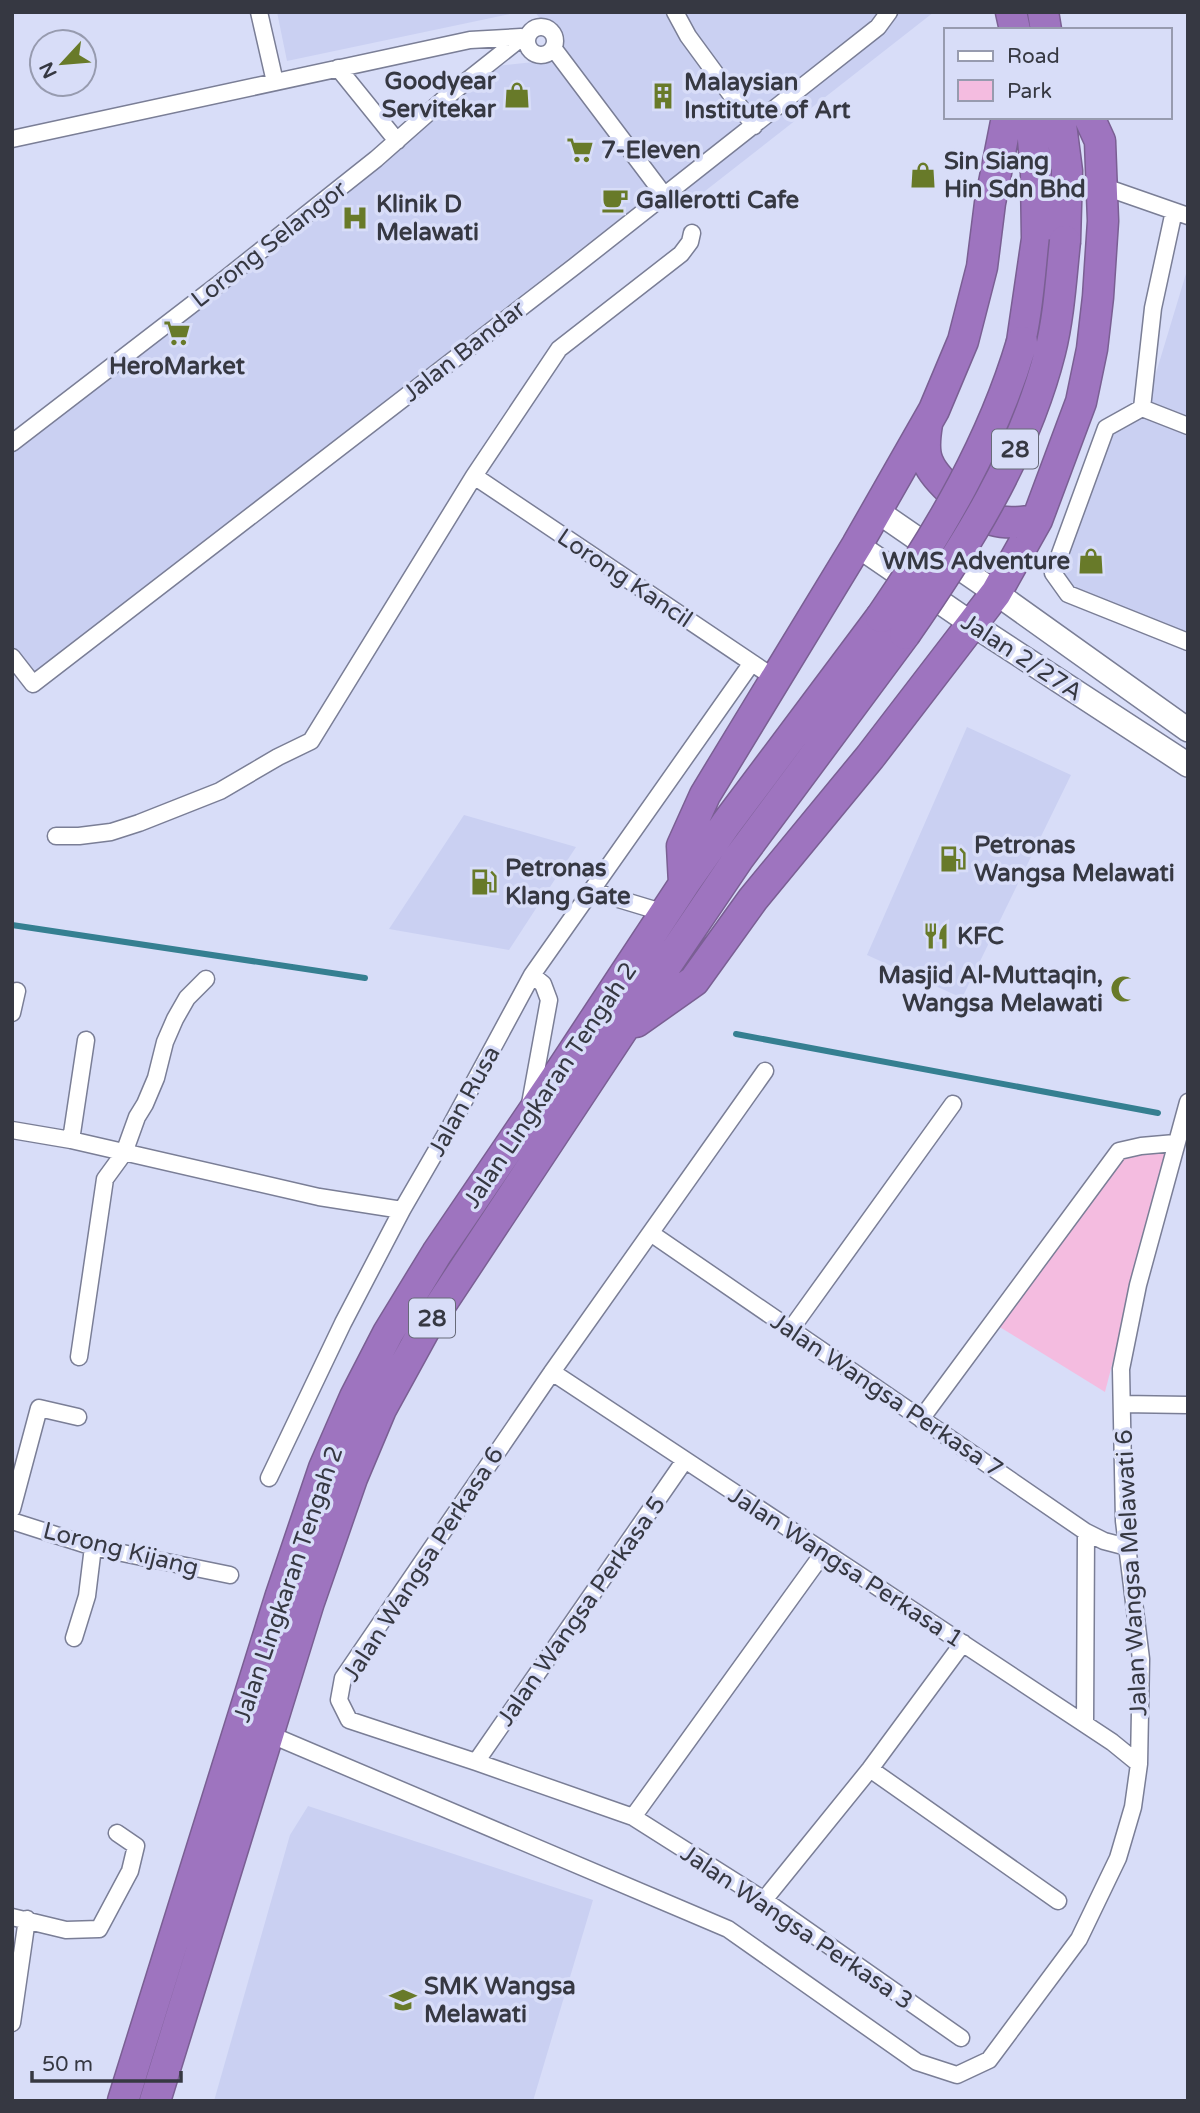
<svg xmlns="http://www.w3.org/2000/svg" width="1200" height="2113" font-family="'Varela Round',sans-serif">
  <rect width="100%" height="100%" fill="#d8ddf8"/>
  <path fill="#cad0f2" d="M277 12H519L287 61Z
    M535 12H934L682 209Z
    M553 60 653 193 34 674 12 645V452L119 370 496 66Z
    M1188 267V633L1073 587 1061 571 1111 433 1143 416Z
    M967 727 1071 775 962 998 867 955Z
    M464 815 576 847 509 950 389 929Z
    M308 1806 593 1900 533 2101H214L290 1835Z"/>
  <path fill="#f4bce0" d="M1167 1150 1105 1392 998 1326 1126 1155Z"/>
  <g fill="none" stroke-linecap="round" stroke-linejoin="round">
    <path stroke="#357f91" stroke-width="6" d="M12 925 365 978
      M736 1034 1158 1113"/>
    <g stroke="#7a7e96" stroke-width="19">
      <path id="street" d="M259 12 275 82
        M675 12 688 36 754 126
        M527 41a14 14 0 1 1 28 0a14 14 0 1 1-28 0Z
        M554 49 664 195
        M338 68 397 141
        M12 139 470 40 521 37
        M1102 186 1188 216
        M1142 408 1106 428 1053 573 1068 594 1188 642
        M1142 408 1153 308 1174 211
        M1142 408 1188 426
        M12 443 220 283 376 159 444 99 521 38
        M474 476 776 679
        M12 657 33 684 575 266 878 27 889 12
        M56 836H79L111 832 139 823 220 791 278 757 311 741 474 476 559 349 681 254 690 242 692 233
        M592 891 665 913
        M12 1013 17 991
        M765 1071 552 1372 343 1678 339 1700 349 1720 476 1762 633 1817 764 1900 961 2038
        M530 1104 549 1000 543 984 532 975
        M12 1130 71 1140 319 1197 402 1210
        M71 1140 86 1040
        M652 1234 1086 1532 1104 1541 1127 1547
        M791 1329 953 1104
        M79 1357 105 1179 124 1153 137 1117 145 1104 156 1078 165 1042 175 1019 187 998 206 979
        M552 1372 1112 1742 1139 1764
        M1122 1404 1188 1405
        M921 1419 1119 1151 1141 1146 1175 1143
        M269 1478 343 1323 402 1210 450 1127 532 975 751 664
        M12 1509 39 1408 78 1417
        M12 1521 93 1547 230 1575
        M74 1638 87 1596 93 1547
        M1085 1724 1086 1532
        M269 1734 728 1929 917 2062 957 2075 989 2060 1079 1939 1118 1858 1133 1807 1139 1764 1141 1659 1124 1521 1121 1369 1138 1285 1188 1102
        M476 1762 685 1460
        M870 1769 1058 1901
        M633 1817 824 1552
        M764 1900 870 1769 963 1643
        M12 1917 66 1930 99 1929 130 1871 136 1846 117 1833
        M12 2023 27 1919"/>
    </g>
    <g stroke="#7a7e96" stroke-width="26">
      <path id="secondary" d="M877 511 996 593 1188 730
        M857 545 972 624 1188 765"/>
    </g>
    <g stroke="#7a5f93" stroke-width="33">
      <path id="highway" d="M1011 12 1015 30
        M1043 12 1046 30
        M1060 117 1067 171 1065 241
        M1022 342 1037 239 1036 173 1031 117
        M927 424C925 436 923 451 928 462 935 480 975 515 993 520 1007 524 1022 522 1037 520
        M684 884 682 846 705 795 857 545 934 410 963 341 982 267 990 203 1007 117
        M636 1022 694 981 753 899 870 757 996 593 1037 520 1081 402 1092 349 1098 297 1103 221 1100 141 1089 117
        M123 2101 281 1595 324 1468 355 1397 388 1333 437 1253 562 1069 684 884 726 824 881 617
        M155 2101 309 1602 352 1478 381 1409 426 1327 621 1032 738 859 905 634"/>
    </g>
    <use href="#street" stroke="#fff" stroke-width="16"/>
    <use href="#secondary" stroke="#fff" stroke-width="23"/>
    <use href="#highway" stroke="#9e74bf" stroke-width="30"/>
    <g stroke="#7a5f93" stroke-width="33" stroke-linecap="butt">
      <path id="highway-bridge" d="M881 617C940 531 992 443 1022 342
        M905 634C965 548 1024 455 1050 352 1059 316 1061 278 1065 241"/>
    </g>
    <use href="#highway-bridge" stroke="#9e74bf" stroke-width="30"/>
  </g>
  <defs>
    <g id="shop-bare" transform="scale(2.1)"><path d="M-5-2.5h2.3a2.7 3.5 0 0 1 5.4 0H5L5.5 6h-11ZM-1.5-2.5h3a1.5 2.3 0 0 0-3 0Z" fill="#687a29" stroke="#d8ddf8" stroke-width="2.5" paint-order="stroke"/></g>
    <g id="building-bare" transform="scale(2.1)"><path d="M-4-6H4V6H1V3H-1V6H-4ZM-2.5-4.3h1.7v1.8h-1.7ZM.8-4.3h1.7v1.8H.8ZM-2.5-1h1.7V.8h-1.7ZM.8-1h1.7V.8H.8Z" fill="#687a29" stroke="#d8ddf8" stroke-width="2.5" paint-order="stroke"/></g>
    <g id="supermarket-bare" transform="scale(2.1)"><path d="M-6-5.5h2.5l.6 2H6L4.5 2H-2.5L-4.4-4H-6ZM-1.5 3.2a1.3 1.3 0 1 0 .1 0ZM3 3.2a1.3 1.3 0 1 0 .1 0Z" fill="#687a29" stroke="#d8ddf8" stroke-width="2.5" paint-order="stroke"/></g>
    <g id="cafe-bare" transform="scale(2.1)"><path d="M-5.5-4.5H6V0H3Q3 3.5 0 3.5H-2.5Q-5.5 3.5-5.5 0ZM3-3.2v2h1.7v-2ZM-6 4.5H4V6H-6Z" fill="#687a29" stroke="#d8ddf8" stroke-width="2.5" paint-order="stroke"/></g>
    <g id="hospital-bare" transform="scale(2.1)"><path d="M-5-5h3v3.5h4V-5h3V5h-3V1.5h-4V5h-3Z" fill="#687a29" stroke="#d8ddf8" stroke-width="2.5" paint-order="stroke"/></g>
    <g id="fuel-bare" transform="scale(2.1)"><path d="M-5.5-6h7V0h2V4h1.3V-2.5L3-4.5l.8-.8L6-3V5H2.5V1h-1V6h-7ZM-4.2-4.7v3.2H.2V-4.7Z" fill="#687a29" stroke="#d8ddf8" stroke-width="2.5" paint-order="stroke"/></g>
    <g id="restaurant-bare" transform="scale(2.1)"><path d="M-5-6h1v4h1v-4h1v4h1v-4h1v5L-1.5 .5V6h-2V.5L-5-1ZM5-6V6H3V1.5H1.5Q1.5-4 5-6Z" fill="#687a29" stroke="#d8ddf8" stroke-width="2.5" paint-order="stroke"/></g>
    <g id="mosque-bare" transform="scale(2.1)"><path d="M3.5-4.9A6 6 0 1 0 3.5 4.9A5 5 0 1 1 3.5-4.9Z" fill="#687a29" stroke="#d8ddf8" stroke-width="2.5" paint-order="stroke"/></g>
    <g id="school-bare" transform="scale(2.1)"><path d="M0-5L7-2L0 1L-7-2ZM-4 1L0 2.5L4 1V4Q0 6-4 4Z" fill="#687a29" stroke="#d8ddf8" stroke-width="2.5" paint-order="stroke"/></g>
  </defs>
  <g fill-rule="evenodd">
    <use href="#shop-bare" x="517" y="95"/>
    <use href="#building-bare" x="663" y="96"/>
    <use href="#supermarket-bare" x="580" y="150"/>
    <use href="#shop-bare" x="923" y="175"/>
    <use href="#cafe-bare" x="615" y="200"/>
    <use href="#hospital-bare" x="355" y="218"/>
    <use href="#supermarket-bare" x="177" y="333"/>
    <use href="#shop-bare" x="1091" y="561"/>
    <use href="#fuel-bare" x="953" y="859"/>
    <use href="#fuel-bare" x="484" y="882"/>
    <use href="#restaurant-bare" x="936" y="936"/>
    <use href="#mosque-bare" x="1124" y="989"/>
    <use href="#school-bare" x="403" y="2000"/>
  </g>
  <g text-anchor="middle" stroke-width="7" stroke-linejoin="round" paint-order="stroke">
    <g fill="#d8ddf8" stroke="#676a79" stroke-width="2">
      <rect x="992" y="429.5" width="46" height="39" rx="5"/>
      <rect x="409" y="1298.5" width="46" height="39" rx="5"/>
    </g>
    <g font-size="23" font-weight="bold" fill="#363842">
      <text x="1015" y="457">28</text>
      <text x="432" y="1326">28</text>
    </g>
    <g font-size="24" font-weight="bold" fill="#363842" stroke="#d8ddf8" text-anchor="start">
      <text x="496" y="89" text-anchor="end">Goodyear<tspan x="496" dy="28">Servitekar</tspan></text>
      <text x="684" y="90">Malaysian<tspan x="684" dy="28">Institute of Art</tspan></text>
      <text x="601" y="158">7-Eleven</text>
      <text x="944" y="169">Sin Siang<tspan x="944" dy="28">Hin Sdn Bhd</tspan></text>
      <text x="636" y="208">Gallerotti Cafe</text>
      <text x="376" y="212">Klinik D<tspan x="376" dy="28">Melawati</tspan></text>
      <text x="177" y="374" text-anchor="middle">HeroMarket</text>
      <text x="1070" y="569" text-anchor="end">WMS Adventure</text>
      <text x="974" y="853">Petronas<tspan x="974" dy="28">Wangsa Melawati</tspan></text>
      <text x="505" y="876">Petronas<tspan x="505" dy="28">Klang Gate</tspan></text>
      <text x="957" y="944">KFC</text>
      <text x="1103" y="983" text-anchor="end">Masjid Al-Muttaqin,<tspan x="1103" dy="28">Wangsa Melawati</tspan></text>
      <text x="424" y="1994">SMK Wangsa<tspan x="424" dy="28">Melawati</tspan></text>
    </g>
    <g font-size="24" fill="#363842" stroke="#d8ddf8">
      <text transform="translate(269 244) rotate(-38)" y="8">Lorong Selangor</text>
      <text transform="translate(464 351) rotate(-38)" y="8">Jalan Bandar</text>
      <text transform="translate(625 578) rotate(34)" y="8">Lorong Kancil</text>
      <text transform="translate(1022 657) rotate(33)" y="8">Jalan 2/27A</text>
      <text transform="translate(550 1085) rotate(-56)" y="8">Jalan Lingkaran Tengah 2</text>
      <text transform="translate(464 1101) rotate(-61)" y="8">Jalan Rusa</text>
      <text transform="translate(887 1395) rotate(34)" y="8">Jalan Wangsa Perkasa 7</text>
      <text transform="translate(121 1549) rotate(14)" y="8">Lorong Kijang</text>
      <text transform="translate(423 1564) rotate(-57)" y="8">Jalan Wangsa Perkasa 6</text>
      <text transform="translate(846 1567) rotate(33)" y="8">Jalan Wangsa Perkasa 1</text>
      <text transform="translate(1131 1573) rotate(-93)" y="8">Jalan Wangsa Melawati 6</text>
      <text transform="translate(288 1584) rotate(-71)" y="8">Jalan Lingkaran Tengah 2</text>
      <text transform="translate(581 1611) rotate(-55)" y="8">Jalan Wangsa Perkasa 5</text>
      <text transform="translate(797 1927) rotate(34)" y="8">Jalan Wangsa Perkasa 3</text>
    </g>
  </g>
  <rect width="1200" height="2113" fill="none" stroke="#363842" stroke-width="28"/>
  <rect x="944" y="28" width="228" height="91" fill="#d8ddf8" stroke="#979baf" stroke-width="2"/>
  <rect x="958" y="51" width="35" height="10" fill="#ffffff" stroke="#979baf" stroke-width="2"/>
  <text x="1007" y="63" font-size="21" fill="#363842">Road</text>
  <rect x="958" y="80" width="35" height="21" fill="#f4bce0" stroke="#979baf" stroke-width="2"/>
  <text x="1007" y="98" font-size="21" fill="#363842">Park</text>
  <g transform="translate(63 63) rotate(244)"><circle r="33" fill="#d8ddf8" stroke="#979baf" stroke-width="2"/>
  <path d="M0-5L12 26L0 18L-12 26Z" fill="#687a29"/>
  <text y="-10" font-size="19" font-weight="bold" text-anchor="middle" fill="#363842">N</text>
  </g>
  <path d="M32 2071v10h149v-10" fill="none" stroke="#363842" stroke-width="3.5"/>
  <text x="42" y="2071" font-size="21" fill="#363842" stroke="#d8ddf8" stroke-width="5" paint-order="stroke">50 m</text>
</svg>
